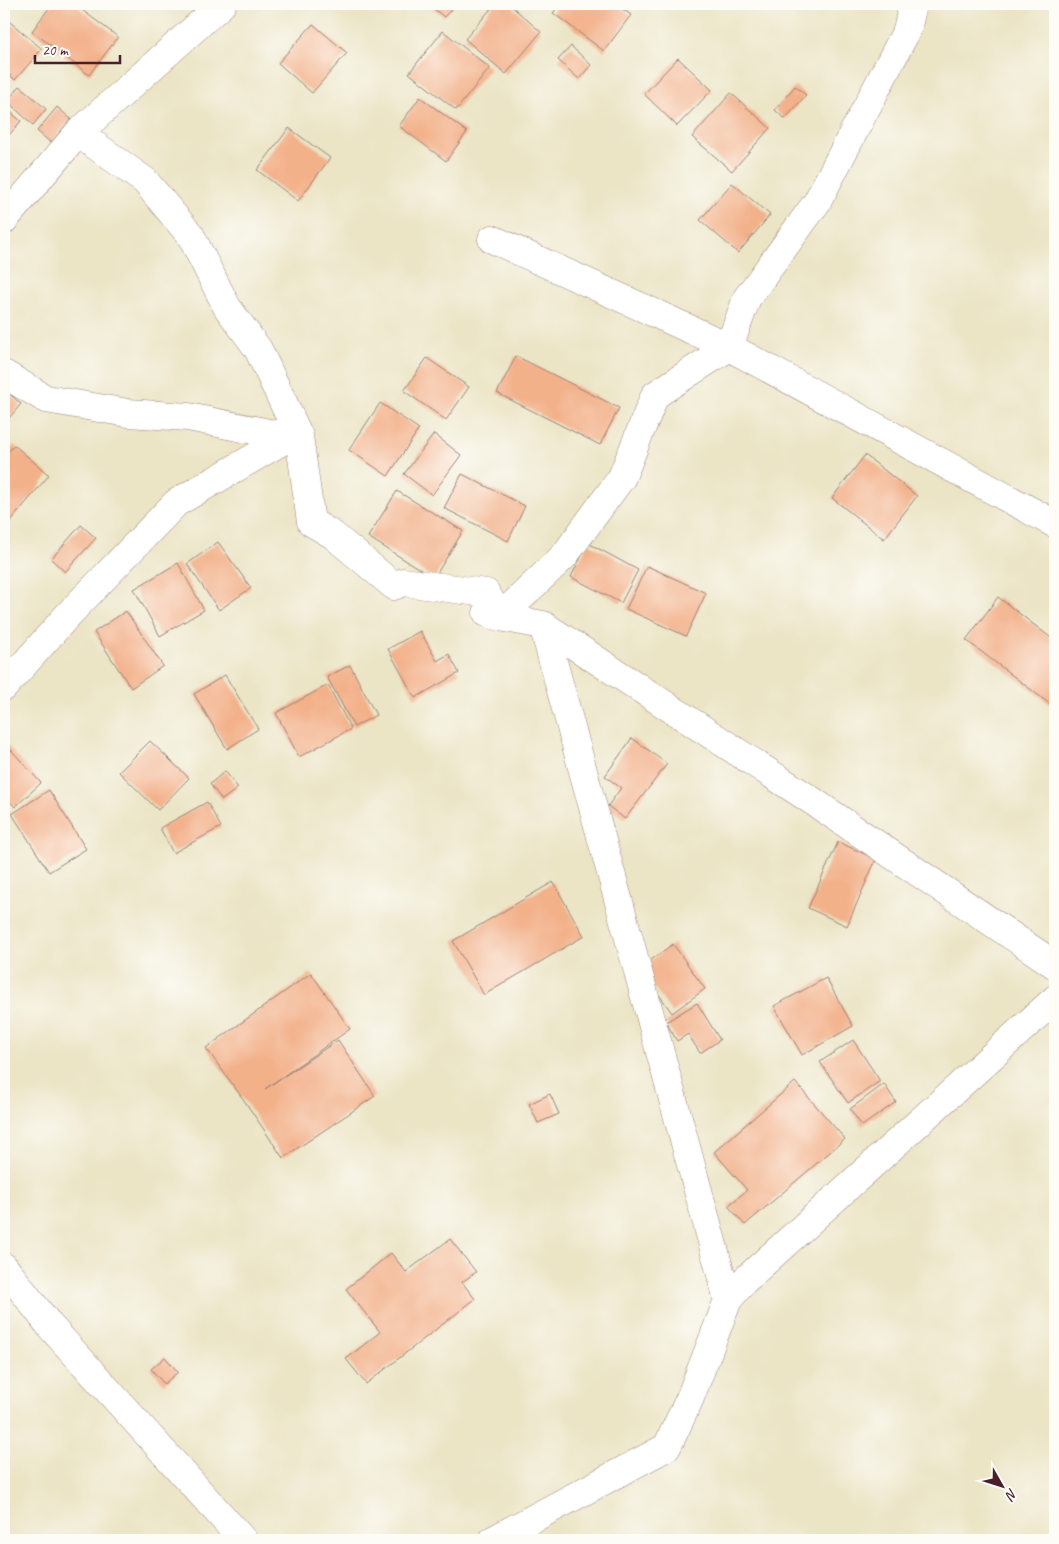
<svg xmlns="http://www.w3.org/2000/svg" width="1059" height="1544" font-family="Caveat,sans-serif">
  <rect width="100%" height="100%" fill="#fdfcf7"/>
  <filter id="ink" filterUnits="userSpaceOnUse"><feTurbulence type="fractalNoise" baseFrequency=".02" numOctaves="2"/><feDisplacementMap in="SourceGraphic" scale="10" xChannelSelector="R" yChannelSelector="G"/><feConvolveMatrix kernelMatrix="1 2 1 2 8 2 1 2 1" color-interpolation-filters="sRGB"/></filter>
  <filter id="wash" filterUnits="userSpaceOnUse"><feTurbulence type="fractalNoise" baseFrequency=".0096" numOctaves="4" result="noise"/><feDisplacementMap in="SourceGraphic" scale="20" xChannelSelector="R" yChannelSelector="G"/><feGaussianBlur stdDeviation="1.12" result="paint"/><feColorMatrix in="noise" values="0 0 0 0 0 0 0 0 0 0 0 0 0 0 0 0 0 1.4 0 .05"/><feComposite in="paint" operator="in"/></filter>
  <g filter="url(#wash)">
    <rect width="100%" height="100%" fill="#ebe4c5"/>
    <g id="blocks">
      <path fill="#f3b18a" d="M52 4H81L78 7 118 37 89 75 32 31Z
        M428 4H456L444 17Z
        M495 4H509L541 32 506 74 465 39Z
        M560 4H615L631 15 604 51 553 13Z
        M4 17 42 49 15 80 10 75 4 82Z
        M313 24 347 53 312 93 278 63Z
        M443 31 490 68 456 110 409 73Z
        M571 46 591 65 579 79 558 60Z
        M678 58 712 90 677 126 644 94Z
        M20 86 46 109 33 125 7 101Z
        M795 86 806 95 785 119 775 110Z
        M731 93 770 128 732 171 692 137Z
        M420 97 467 132 446 161 399 126Z
        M4 107 21 121 4 141Z
        M57 107 71 119 51 143 37 131Z
        M289 128 330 158 298 201 257 170Z
        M732 183 770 215 738 253 700 220Z
        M516 356 619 408 600 445 497 393Z
        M427 358 469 387 446 420 404 391Z
        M4 389 21 404 4 424Z
        M380 403 419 429 388 476 349 450Z
        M434 434 461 455 432 495 404 474Z
        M14 445 49 475 9 523 4 519V457Z
        M865 455 917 496 884 539 832 498Z
        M462 474 525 506 508 541 444 508Z
        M397 491 463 531 434 578 368 537Z
        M81 525 96 538 65 572 51 559Z
        M218 542 251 588 219 610 187 564Z
        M588 543 638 570 621 603 571 577Z
        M178 563 204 610 160 636 134 589Z
        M647 566 706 593 686 636 626 609Z
        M998 597 1055 641V708L966 640Z
        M126 611 163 666 131 688 94 632Z
        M420 631 437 661 449 654 459 673 415 698 388 649Z
        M350 665 376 715 354 727 327 677Z
        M225 675 258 729 227 749 194 694Z
        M328 685 351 729 299 757 276 713Z
        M632 738 667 764 625 819 608 806 621 788 605 776Z
        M150 741 189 778 158 810 119 772Z
        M4 742 41 783 15 807 4 795Z
        M225 771 238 788 222 800 210 784Z
        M49 790 86 849 49 872 12 814Z
        M207 802 221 827 173 853 160 828Z
        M838 842 876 859 847 926 808 908Z
        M553 882 584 936 484 995 453 941Z
        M673 944 705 989 672 1013 640 968Z
        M311 973 350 1029 265 1089 338 1040 375 1096 283 1158 246 1103 206 1048Z
        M826 978 853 1026 802 1055 774 1006Z
        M697 1003 720 1040 700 1053 688 1034 677 1041 666 1022Z
        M853 1040 880 1081 848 1103 820 1062Z
        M795 1082 845 1139 745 1225 728 1206 747 1190 714 1152Z
        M884 1084 896 1102 862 1126 850 1109Z
        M550 1094 559 1114 538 1123 529 1104Z
        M450 1239 476 1272 462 1282 475 1299 366 1384 346 1359 380 1332 346 1289 391 1253 406 1272Z
        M165 1357 178 1372 164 1384 151 1369Z"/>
    </g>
  </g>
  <g filter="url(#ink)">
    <use href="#blocks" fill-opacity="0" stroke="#9a8278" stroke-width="1"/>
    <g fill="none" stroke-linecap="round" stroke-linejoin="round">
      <g stroke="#9a8278" stroke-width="29">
        <path id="minor" d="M78 133 145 181 191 236 227 307 258 349 299 436 311 522 333 535 394 586 403 582 486 593 500 617 543 625 814 802 1055 965
          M4 220 78 133 222 4
          M492 239 729 347 1055 524
          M4 374 46 399 128 413 188 417 289 437
          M487 613 500 617 564 556 622 477 655 395 729 347 747 298 817 202 907 30 913 4
          M543 625 728 1300
          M4 687 67 616 176 503 289 437 299 436
          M4 1267 50 1326 243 1540
          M493 1540 667 1447 690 1398 728 1300 744 1281 1055 999"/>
      </g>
      <use href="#minor" stroke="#fff" stroke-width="28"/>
    </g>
  </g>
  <rect width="1059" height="1544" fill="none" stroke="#fdfcf7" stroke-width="20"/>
  <g transform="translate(1002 1486) rotate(129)" stroke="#fdfcf7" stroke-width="4" paint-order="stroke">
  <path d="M0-4L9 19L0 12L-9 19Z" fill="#4a1f2b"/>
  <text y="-8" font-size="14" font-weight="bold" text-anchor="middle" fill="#4a1f2b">N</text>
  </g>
  <path d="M35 55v8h85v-8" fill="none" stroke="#4a1f2b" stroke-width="2.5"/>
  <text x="42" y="55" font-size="15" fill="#4a1f2b" stroke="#fdfcf7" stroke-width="4" paint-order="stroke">20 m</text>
</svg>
